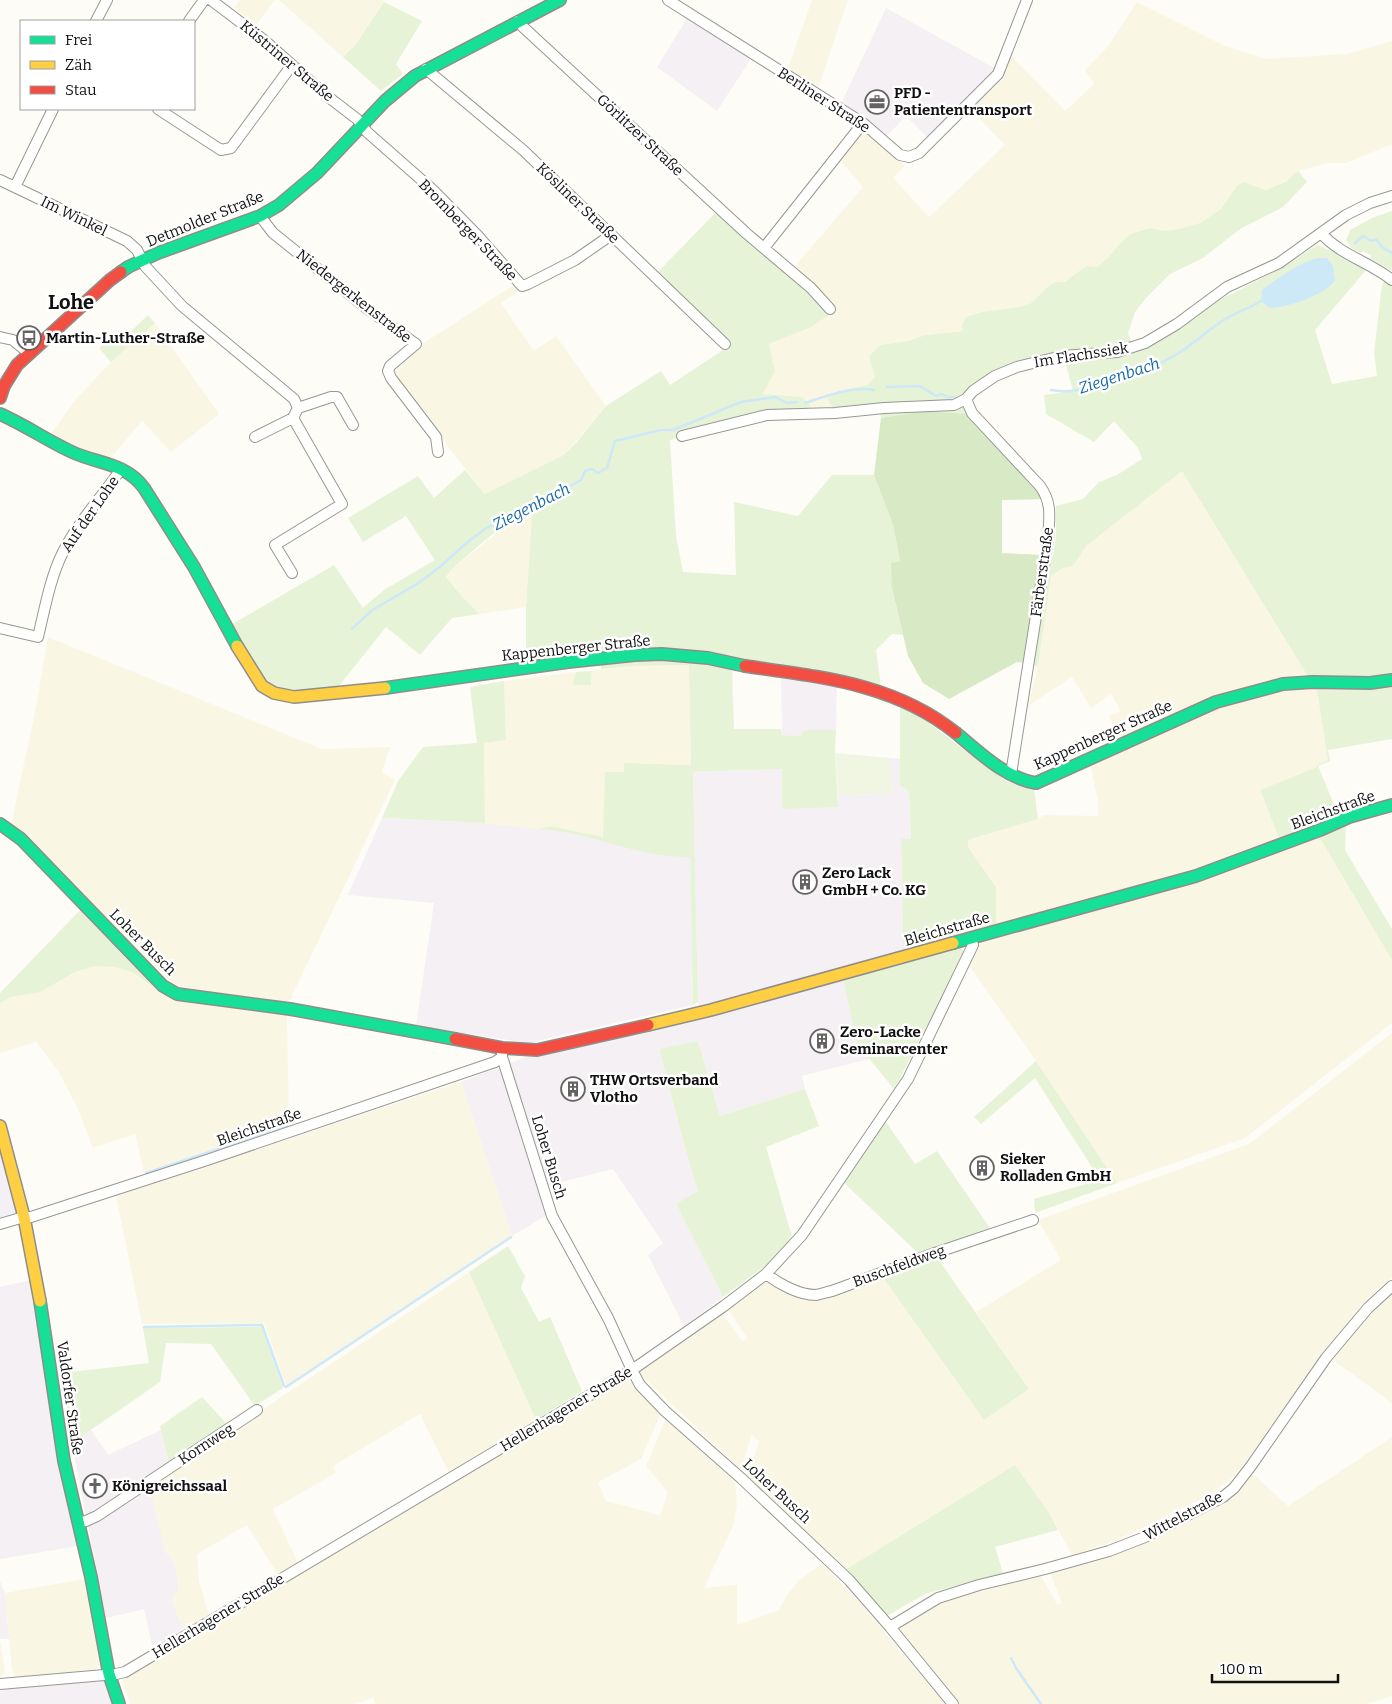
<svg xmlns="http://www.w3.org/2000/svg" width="1392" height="1704" font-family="Bitter,serif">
  <rect width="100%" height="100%" fill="#fdfcf7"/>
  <path fill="#f5f0f3" d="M886 8 1003 73 973 112 969 107 933 143 906 116 881 142 840 106Z
    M688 17 752 57 717 111 657 67Z
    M781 674 837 683 836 730H804L801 736 782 735Z
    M890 758 900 759V785L909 792 911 839 901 840 903 945 906 950 857 1044 869 1059 802 1076 805 1089 720 1116 698 1041 659 1049 684 1144 699 1192 676 1204 723 1297 684 1326 648 1255 663 1243 613 1169 542 1187 547 1215 512 1236 461 1082 537 1053 701 1014 698 1002 693 772 782 769 838 807V795L892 794Z
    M382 818 485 823 550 829 607 841 649 853 690 857 693 1005 528 1043 416 1026 434 903 348 895Z
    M0 1145 20 1227 16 1225 0 1230Z
    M31 1280 78 1546 0 1559V1287Z
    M91 1430 108 1455 161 1430 169 1463 165 1551 175 1563 179 1589 172 1600 184 1630 153 1649 144 1609 106 1618 72 1443Z
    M0 1581 5 1593 9 1639H0Z
    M104 1679 113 1704H0V1688Z"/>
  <path fill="#f9f7e4" d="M240 0H275L256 25 234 8Z
    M279 0H385L356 44 343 57Z
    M812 0H848L818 88 788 68Z
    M1137 2 1223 45 1266 59 1347 54 1392 41V144L1346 163H1328L1299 171 1287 181 1266 190 1244 182 1237 187 1221 209 1200 223 1178 229 1164 231 1150 228 1120 243 1108 258 1097 267 1075 275 1065 282H1056L1050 285 1031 303 1019 307 982 312 966 317 963 331 925 335 908 341 880 345 875 377 868 385 851 388 835 412 815 414 763 394 775 371 769 344 809 328 789 273 863 187 839 159 863 129 881 142 905 166 893 178 929 217 1005 145 973 112 1003 73 1011 56 1065 111 1094 84 1085 70 1108 46Z
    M514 285 518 292 501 303 534 351 556 336 606 406 575 443 562 456 485 494 394 377 392 367 422 344Z
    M155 323 219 414 171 452 142 421 108 461 49 437 75 400 111 362Z
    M1182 470 1312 683 1316 685 1328 760 1317 765V767L1260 790 1279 838 1058 919 1213 877 1314 837 1321 840 1392 960V1023L1245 1138 1117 1183 1036 1061 968 964 977 945 985 938 996 887 968 847V840L1038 819 1044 815 1098 816V802L1090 763 1125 747 1109 716 1121 711 1111 694 1091 708 1072 677 1028 706 1038 667 1051 576 1063 568 1071 567 1076 562 1086 546Z
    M532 515 526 607 480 614 463 598 446 578 451 570 509 523 523 516Z
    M48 637 322 749 390 747 382 772 395 780 290 1000 283 1003 183 987 172 983 11 825 35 712Z
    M689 665 691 765 625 763 624 772 603 838 550 826 538 829 485 823 484 743 506 740 504 681 576 672 574 685H591L592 671 635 666Z
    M95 966 115 967 132 972 168 996 287 1014 289 1124 144 1172 135 1134 93 1148 77 1107 59 1072 36 1042 0 1053V1003L11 997 23 994 63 978 75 972Z
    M1392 1033V1277L1362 1304 1235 1476 1208 1496 1115 1541 1072 1555 1048 1511 1015 1465 845 1570 747 1476 759 1442 752 1434 741 1470 640 1374 641 1368 722 1313 742 1341 747 1338 728 1309 759 1285 766 1283H772L795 1295 882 1276 984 1420 1029 1389 976 1312 1061 1260 1038 1220 1249 1144Z
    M461 1082 512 1236 286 1386 264 1323 142 1324 116 1196Z
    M469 1272 536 1420 449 1473 420 1414 333 1466 336 1473 273 1509 298 1563 278 1575 247 1525 197 1554 199 1581 209 1615 184 1630 172 1600 179 1588 175 1563 165 1551 149 1485Z
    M1392 1292V1403L1333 1360 1370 1311Z
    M625 1378 661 1413 641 1459 598 1482 606 1501 660 1515 668 1492 646 1466 666 1418 735 1482 737 1505 734 1524 704 1588 737 1585V1625L779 1610 787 1595 799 1580 822 1564 860 1603 945 1704H375L373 1698 355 1704H131L122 1682 124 1677Z
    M1392 1437V1696L1366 1704H959L897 1629 940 1603 1040 1574 1057 1604 1062 1603 1050 1573 1213 1507 1251 1472 1288 1506Z
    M84 1579 100 1666 93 1671 16 1677 12 1670 5 1593Z
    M0 1640 5 1671 0 1678Z"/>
  <path fill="#e7f3d7" d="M384 2 422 21 396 64 403 74 381 91 343 57 356 44Z
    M1298 171 1307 182 1283 207 1240 229 1203 258 1170 274 1146 298 1135 312 1128 333 1134 350 1189 312 1234 293 1288 264 1317 245 1339 254 1367 269 1315 330 1332 384 1377 376 1374 353 1382 285 1385 280 1392 285V739L1328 750 1330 761 1318 766 1338 814 1344 812 1392 811 1346 826 1345 850 1392 929V960L1321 840 1314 838 1213 877 1058 919 1279 838 1260 790 1317 767V765L1328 760 1316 685 1312 683 1182 471 1086 546 1076 562 1071 567 1063 568 1051 576 1038 667 1026 663 1046 555 1053 557 1056 536V506L1083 499 1099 482 1117 475 1142 459 1138 448 1114 421 1094 442 1046 414 1044 395 1073 391 1065 361 1023 369 996 379 968 400 972 414 923 411 881 418 880 408 835 412 827 398 851 388 868 385 875 377 869 356 880 345 908 341 925 335 963 331 962 325 966 317 982 312 1019 307 1031 303 1050 285 1056 282H1065L1086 266 1097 267 1108 258 1120 243 1131 234 1150 228 1164 231 1178 229 1200 223 1221 209 1237 186 1244 182 1266 190 1287 181Z
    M717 211 789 273 831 314 809 328 769 344 775 371 763 394 803 397 809 404 815 414 796 412 670 440 676 536 683 572 736 575 734 502 798 516 832 475H874L893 525 900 561 892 588 903 635 892 634 876 650 882 694 732 666 734 729H781L782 735 801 736 804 730H836L835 753 838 807 782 809V769L693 772 698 1002 693 1005 690 858C676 856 662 856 648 853 611 845 576 831 538 829L550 826 603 837 605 772H624V763L691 765 689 665 635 666 601 669V663L526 669V607L532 515C503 519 474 551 451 570L446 577 463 598 480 614 452 618 420 655 386 627 335 691 285 695 264 681 229 626 334 565 363 608 384 590 435 560 406 516 363 542 348 518 418 476 434 498 465 470 485 494 562 456 576 443 606 406 661 371 670 385 729 346 656 274Z
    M1392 211V271L1370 258 1371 255 1363 251 1361 253 1353 249 1346 241 1350 230 1374 217Z
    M148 315 155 323 111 362 99 348 116 334 122 340Z
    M592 671 591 685H573L576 672Z
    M504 681 506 740 484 743 485 823 382 818 398 781 423 747 477 743 470 687Z
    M900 707 925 720 1006 781 1034 788 1038 819 968 840V847L996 887V925L906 950 903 945 901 839H911L909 792 900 785Z
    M82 908 162 993 132 972 115 967 95 966 75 972 40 992 11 997 0 1003V993Z
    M961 947 964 951 961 961 894 1089 857 1044 843 977Z
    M698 1041 720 1116 805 1089 819 1126 766 1147 792 1237 768 1264 723 1297 676 1204 698 1191 684 1144 659 1049Z
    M1036 1061 1117 1183 1035 1213 1034 1199 1100 1180 1035 1078 981 1124 974 1117Z
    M884 1119 915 1164 937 1151 990 1228 919 1254 842 1181Z
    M508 1246 525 1276 521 1288 539 1322 550 1317 582 1391 536 1420 469 1272Z
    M936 1256 1029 1389 984 1420 882 1276Z
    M262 1327 283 1388 255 1406 211 1344 166 1343 160 1382 72 1443 62 1373 149 1363 143 1328Z
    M202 1397 228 1425 169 1463 160 1426Z
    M1015 1465 1048 1511 1058 1530 995 1547 1003 1573 925 1594 887 1616 867 1592 845 1570Z"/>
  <path fill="#d8eac5" d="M923 411 972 414 1045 499 1002 500V553L1046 555 1026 663 1017 662 949 699 923 683 908 656 892 588 891 563 900 561 893 525 874 475 881 418Z"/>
  <path fill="#f0f6e1" d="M835 753 890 758 892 794 838 795Z"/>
  <path fill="#cde8f7" d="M1318 258H1327L1333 266 1335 281C1322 296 1289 307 1270 308L1261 301 1262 290C1275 280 1302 261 1318 258Z"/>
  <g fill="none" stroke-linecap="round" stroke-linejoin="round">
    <path stroke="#cde8f7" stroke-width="2.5" d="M1355 243 1363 236 1371 241 1376 239 1382 247 1392 253
      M887 387 920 386 936 396 942 394 947 397H954
      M1051 390C1057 391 1064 392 1070 391 1102 388 1150 371 1177 354 1195 343 1209 329 1227 318 1238 312 1250 308 1261 301
      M805 403C827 396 851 386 874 390
      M352 629 371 611 420 582 441 566 464 545 485 529 517 512 536 505 581 480 585 471 592 469 598 473 607 468 615 441 661 430H673L741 402 775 397 787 403 797 402
      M146 1173 287 1126
      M144 1327 262 1325 284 1386 286 1387 511 1237
      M1011 1658 1016 1668 1041 1704"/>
    <g stroke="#979795" stroke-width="12">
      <path id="street" d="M211 0 264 40 327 96 357 119 367 132 433 190 478 236 522 286 528 284 575 260 611 235
        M668 0 863 123 900 155 909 157 919 153 998 74 1027 0
        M96 21 107 0
        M189 21 204 0
        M518 21 523 27 746 233 811 288 830 309
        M426 69 523 150 725 344
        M158 109 221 150 231 148 292 65
        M0 180 127 241 137 250 145 266 182 306 294 399 298 408 293 418 255 437
        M15 187 53 109
        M260 216 273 233 369 310 416 344 390 366 388 371 391 378 436 437 438 452
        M1321 233C1340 255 1370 262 1392 280
        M764 248 863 123
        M0 337 13 340 29 353
        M966 399 972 413 1040 486C1053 504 1049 519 1048 540L1011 774
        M298 408 331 397H337L353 425
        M682 436 767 415 835 413 884 408 954 405 966 399 973 391 995 376 1017 367 1062 356 1117 352 1145 343 1177 324 1227 287 1279 263 1346 215 1370 203 1392 196
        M292 573 275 545 342 504 293 418
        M0 628 38 637C45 608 50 578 63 552 78 522 102 497 121 469
        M502 1048V1057L552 1216 608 1318 632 1370 640 1385 665 1411 742 1479 849 1580 890 1627 953 1704
        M0 1224 24 1217H31L207 1160 495 1062 502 1057
        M766 1274C779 1284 799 1295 816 1295 821 1294 827 1292 832 1291L935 1253 1033 1220
        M78 1522 86 1521 97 1516 257 1410
        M890 1627 938 1598 979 1585 1045 1569 1109 1551 1145 1537 1223 1497 1234 1488 1251 1466 1326 1358 1368 1308 1392 1286
        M0 1684 116 1674 125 1672 632 1370 724 1306 766 1274 802 1235 908 1079 973 945 971 938"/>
    </g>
    <g stroke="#8e8d8b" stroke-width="14">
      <path id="fast" d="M121 272 128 267 158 253 260 216 279 205 317 173 385 101 415 76 560 0
        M0 414C25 425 48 441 72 452 98 464 126 463 144 488L194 567 237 646
        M385 688 568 662 635 655 662 654 708 658 745 666
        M956 733C979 752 1005 778 1036 783L1216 702 1283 684 1313 682 1370 683 1392 680
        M0 824 21 839 163 986 177 994 290 1009 455 1039
        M953 943 1196 876 1320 830 1349 817 1392 805
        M40 1301 64 1461 91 1577 109 1674 119 1704"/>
    </g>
    <g stroke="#8e8d8b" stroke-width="14">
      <path id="slow" d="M237 646 262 686 274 693 294 697 385 688
        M648 1025 711 1010 953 943
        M0 1126 24 1217 40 1301"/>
    </g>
    <g stroke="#8e8d8b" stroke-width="14">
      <path id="jam" d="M0 398 4 386 17 365 110 280 121 272
        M745 666C820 677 894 683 956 733
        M455 1039 502 1048 537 1050 648 1025"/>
    </g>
    <use href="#street" stroke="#fffffe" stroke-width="10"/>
    <use href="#fast" stroke="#16e098" stroke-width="11"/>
    <use href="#slow" stroke="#ffcf43" stroke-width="11"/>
    <use href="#jam" stroke="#f24e42" stroke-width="11"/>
  </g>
  <defs>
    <g id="office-ring" transform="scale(1.25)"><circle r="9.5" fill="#fff" stroke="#646362" stroke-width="1.5"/><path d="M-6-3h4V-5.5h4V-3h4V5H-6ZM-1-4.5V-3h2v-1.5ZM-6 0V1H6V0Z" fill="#646362"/></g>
    <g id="bus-ring" transform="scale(1.25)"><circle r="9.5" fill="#fff" stroke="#646362" stroke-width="1.5"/><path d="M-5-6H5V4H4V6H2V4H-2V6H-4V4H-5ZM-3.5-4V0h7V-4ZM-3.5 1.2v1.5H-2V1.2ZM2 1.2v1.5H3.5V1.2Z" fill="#646362"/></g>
    <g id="building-ring" transform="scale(1.25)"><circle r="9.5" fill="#fff" stroke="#646362" stroke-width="1.5"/><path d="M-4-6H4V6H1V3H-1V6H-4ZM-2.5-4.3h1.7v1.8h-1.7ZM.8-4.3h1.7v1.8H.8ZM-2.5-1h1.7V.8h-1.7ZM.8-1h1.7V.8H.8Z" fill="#646362"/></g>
    <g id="church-ring" transform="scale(1.25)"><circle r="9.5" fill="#fff" stroke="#646362" stroke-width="1.5"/><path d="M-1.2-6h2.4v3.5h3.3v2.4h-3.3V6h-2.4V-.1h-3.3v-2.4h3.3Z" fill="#646362"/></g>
  </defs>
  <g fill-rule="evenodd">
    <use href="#office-ring" x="877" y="102"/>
    <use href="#bus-ring" x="29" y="338"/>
    <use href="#building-ring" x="805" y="882"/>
    <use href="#building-ring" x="822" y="1041"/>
    <use href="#building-ring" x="573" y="1089"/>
    <use href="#building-ring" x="982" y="1168"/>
    <use href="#church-ring" x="95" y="1486"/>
  </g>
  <g text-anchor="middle" stroke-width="5" stroke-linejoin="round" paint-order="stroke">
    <g font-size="15" fill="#111" stroke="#fff">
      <text transform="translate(287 61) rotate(40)" y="5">Küstriner Straße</text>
      <text transform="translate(824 100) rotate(33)" y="5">Berliner Straße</text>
      <text transform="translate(640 135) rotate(43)" y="5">Görlitzer Straße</text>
      <text transform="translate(578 203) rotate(44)" y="5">Kösliner Straße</text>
      <text transform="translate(74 216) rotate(26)" y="5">Im Winkel</text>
      <text transform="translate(205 219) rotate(-22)" y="5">Detmolder Straße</text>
      <text transform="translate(468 230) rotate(46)" y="5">Bromberger Straße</text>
      <text transform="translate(354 296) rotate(38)" y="5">Niedergerkenstraße</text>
      <text transform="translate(1081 355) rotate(-9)" y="5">Im Flachssiek</text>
      <text transform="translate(90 514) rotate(-55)" y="5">Auf der Lohe</text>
      <text transform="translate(1042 572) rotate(-82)" y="5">Färberstraße</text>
      <text transform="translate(576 648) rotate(-6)" y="5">Kappenberger Straße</text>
      <text transform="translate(1103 735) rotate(-24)" y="5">Kappenberger Straße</text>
      <text transform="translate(1333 810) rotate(-20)" y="5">Bleichstraße</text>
      <text transform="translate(947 929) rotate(-16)" y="5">Bleichstraße</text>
      <text transform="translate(143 942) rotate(45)" y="5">Loher Busch</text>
      <text transform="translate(259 1127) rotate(-19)" y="5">Bleichstraße</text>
      <text transform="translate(549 1157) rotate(73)" y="5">Loher Busch</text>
      <text transform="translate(899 1266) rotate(-20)" y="5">Buschfeldweg</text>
      <text transform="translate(70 1398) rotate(82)" y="5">Valdorfer Straße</text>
      <text transform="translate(566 1409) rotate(-31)" y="5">Hellerhagener Straße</text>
      <text transform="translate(206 1444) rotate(-33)" y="5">Kornweg</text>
      <text transform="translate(777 1491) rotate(43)" y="5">Loher Busch</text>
      <text transform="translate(1183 1516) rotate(-28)" y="5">Wittelstraße</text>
      <text transform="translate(218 1616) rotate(-31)" y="5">Hellerhagener Straße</text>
    </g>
    <g font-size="15" font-weight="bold" fill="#111" stroke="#fff" text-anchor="start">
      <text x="894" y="98">PFD -<tspan x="894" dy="17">Patiententransport</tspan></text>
      <text x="46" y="343">Martin-Luther-Straße</text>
      <text x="822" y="878">Zero Lack<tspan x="822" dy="17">GmbH + Co. KG</tspan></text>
      <text x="840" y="1037">Zero-Lacke<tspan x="840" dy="17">Seminarcenter</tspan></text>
      <text x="590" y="1085">THW Ortsverband<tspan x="590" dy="17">Vlotho</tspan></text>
      <text x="1000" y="1164">Sieker<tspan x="1000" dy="17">Rolladen GmbH</tspan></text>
      <text x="112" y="1491">Königreichssaal</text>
    </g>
    <g font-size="16" font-style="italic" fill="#1768a6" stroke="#fff">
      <text transform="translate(1119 375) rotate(-18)" y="6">Ziegenbach</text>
      <text transform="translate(531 506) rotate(-27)" y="6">Ziegenbach</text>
    </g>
    <g font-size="20" font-weight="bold" fill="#111" stroke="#fff">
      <text x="71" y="309">Lohe</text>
    </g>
  </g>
  <rect x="20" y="20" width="175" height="90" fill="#ffffff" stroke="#a0a0a0"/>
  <rect x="30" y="36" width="25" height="8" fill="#16e098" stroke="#a0a0a0"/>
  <text x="65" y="45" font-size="15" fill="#111111">Frei</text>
  <rect x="30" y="61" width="25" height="8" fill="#ffcf43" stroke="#a0a0a0"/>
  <text x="65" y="70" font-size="15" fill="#111111">Zäh</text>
  <rect x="30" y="86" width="25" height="8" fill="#f24e42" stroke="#a0a0a0"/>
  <text x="65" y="95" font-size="15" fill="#111111">Stau</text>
  <path d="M1212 1674v8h126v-8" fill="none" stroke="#111111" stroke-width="2.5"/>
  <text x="1220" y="1674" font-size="15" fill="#111111" stroke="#ffffff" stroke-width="4" paint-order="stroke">100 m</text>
</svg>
